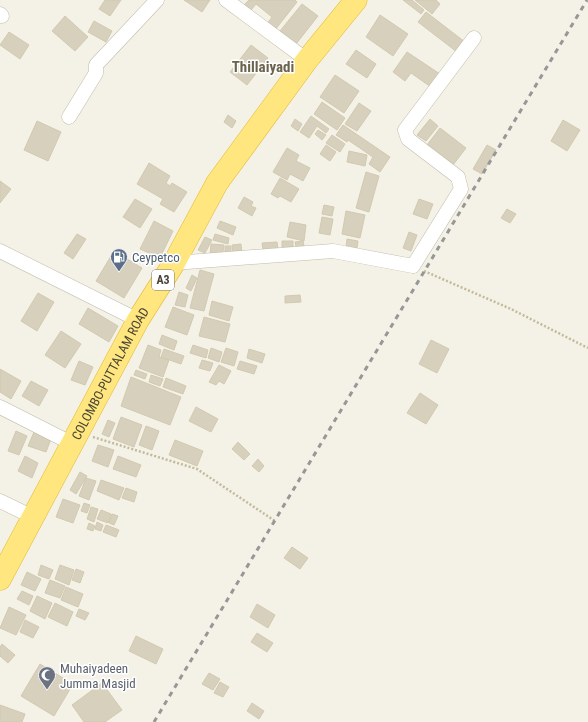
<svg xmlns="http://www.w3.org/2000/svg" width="588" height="722" font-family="'Roboto Condensed',sans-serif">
  <rect width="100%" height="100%" fill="#f4f2e7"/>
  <path fill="#d7d0bc" stroke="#d2c9af" d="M105 0H121L110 16 99 9Z
    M184 0H210L202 12Z
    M249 0H295L297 2 275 30 267 24 272 17 256 4 251 10 244 5Z
    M403 0H412L424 10 421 14Z
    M415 0H436L440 4 432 14Z
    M302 4 318 16 296 44 280 31Z
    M426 12 465 42 457 52 418 22Z
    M380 15 408 34 393 56 366 37Z
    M65 16 88 37 75 51 52 31Z
    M94 21 112 31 106 42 88 32Z
    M9 32 29 45 20 59 0 45Z
    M251 45 268 58 247 85 230 72Z
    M356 50 376 64 367 78 346 64Z
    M407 52 440 74 431 87 411 73 405 81 393 72Z
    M335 75 359 91 344 113 320 97Z
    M322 102 345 118 337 130 314 114Z
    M359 103 371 111 357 131 345 124Z
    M228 115 236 121 232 128 224 122Z
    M311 116 329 129 326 133 317 126 309 138 300 132Z
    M295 119 302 124 298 131 291 126Z
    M430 119 438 126 426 141 417 135Z
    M563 120 580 130 567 151 551 141Z
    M37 121 61 132 48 161 24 150Z
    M343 125 390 157 380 172 369 164 373 157 348 140 347 142 336 135Z
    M440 128 466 148 453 165 427 145Z
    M318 130 326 135 322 140 315 134Z
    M332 135 345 144 340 152 326 143Z
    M326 145 336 152 330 161 320 154Z
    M487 145 496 150 482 174 473 169Z
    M287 148 299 155 296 161 310 168 303 181 290 174 287 180 273 172Z
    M349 151 367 155 365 166 347 162Z
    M149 163 170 176 166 183 170 186 172 183 187 192 174 212 160 204 163 199 137 184Z
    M366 172 379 176 369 212 356 208Z
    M280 178 299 189 291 202 280 196 278 198 271 194Z
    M0 181 11 189 0 203Z
    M244 197 253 202 251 206 256 208 252 216 238 208Z
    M135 199 152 209 140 228 123 217Z
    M419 199 433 204 427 219 413 214Z
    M324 205 334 207 332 216 322 214Z
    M507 209 516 214 510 223 501 218Z
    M346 211 365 215 360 238 342 234Z
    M322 217 333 219 330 235 319 233Z
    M154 221 173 231 160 258 140 249Z
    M220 221 236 227 233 235 217 228Z
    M290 222 306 225 304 241 287 237Z
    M409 232 417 235 411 251 403 248Z
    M77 234 86 239 73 259 64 253Z
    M215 234 229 238 228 244 213 240Z
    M205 237 212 240 205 253 198 250Z
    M347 239 358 241 357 248 346 247Z
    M282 241H293V247L282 248Z
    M303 241 304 246 296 247 295 242Z
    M277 242 278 249 263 250 262 243Z
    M211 244 224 245 222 258 210 256Z
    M241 244 242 253 233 254 232 245Z
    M225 246H231V256H225Z
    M114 251 142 268 124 298 96 281Z
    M200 270 214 274 204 311 190 308Z
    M192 275 197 278 191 291 186 288Z
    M179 292 188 295 185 307 175 305Z
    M38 293 54 302 37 331 21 321Z
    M300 295 301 302 285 303V296Z
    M212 301 233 307 229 321 209 315Z
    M173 307 194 315 187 335 165 327Z
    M88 308 118 326 109 342 79 324Z
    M204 317 230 324 225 342 199 336Z
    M61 331 81 344 65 368 45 355Z
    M162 335 177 341 174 350 159 344Z
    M431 340 449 349 437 373 419 364Z
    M148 345 161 350 159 357 169 360 163 377 139 368Z
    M193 345 208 350 206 358 190 353Z
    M211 348 222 352 219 362 208 358Z
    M226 348 238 352 234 366 221 362Z
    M164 349 184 356 181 364 161 357Z
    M249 349 265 354 262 363 247 358Z
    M202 360 213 363 210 371 199 368Z
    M79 361 93 367 85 385 71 380Z
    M240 361 257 366 254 374 237 369Z
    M219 365 231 371 224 384 219 381 216 385 209 382Z
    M0 369 21 381 11 399 0 392Z
    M136 370 147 374 145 379 134 375Z
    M151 375 163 379 160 386 149 382Z
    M131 377 181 397 170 425 121 406Z
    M166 378 186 386 183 394 163 387Z
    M31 381 48 390 39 406 22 396Z
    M420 393 438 405 426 424 407 413Z
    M196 407 218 419 211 432 189 421Z
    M121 417 142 425 134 447 113 439Z
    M108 420 115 423 109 437 102 434Z
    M146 426 159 431 152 450 139 445Z
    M16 431 27 436 19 455 8 451Z
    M34 432 51 439 46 452 28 446Z
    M175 440 203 451 197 466 169 455Z
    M238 442 250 454 244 460 232 449Z
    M98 445 114 450 108 467 92 461Z
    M25 456 38 463 32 478 18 471Z
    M118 456 141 465 136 477 113 469Z
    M258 459 264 466 259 472 252 466Z
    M80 472 87 476 76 494 70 490Z
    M86 478 96 481 89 500 79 496Z
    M101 480 124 488 119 500 97 491Z
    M126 488 137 492 134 502 122 498Z
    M63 499 80 505 73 523 56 517Z
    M84 503 90 505 87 513 81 511Z
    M91 507 98 509 94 522 87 519Z
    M101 510 111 514 108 523 97 519Z
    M112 514 118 516 114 525 109 523Z
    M97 522 103 525 101 531 95 529Z
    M89 523 95 526 93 531 87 529Z
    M106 525 119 530 116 537 103 532Z
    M292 547 308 558 300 569 284 558Z
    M41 565 53 570 49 579 38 575Z
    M60 565 74 570 69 585 55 579Z
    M76 569 84 572 80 583 72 580Z
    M27 572 41 579 35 591 21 585Z
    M50 580 65 586 60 598 45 593Z
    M66 587 83 594 78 607 61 600Z
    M22 591 33 596 29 605 17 599Z
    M37 596 52 603 45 619 30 611Z
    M55 603 73 612 67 626 48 617Z
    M257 604 275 615 268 628 250 617Z
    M9 607 26 615 16 635 0 628Z
    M79 609 89 613 85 620 76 616Z
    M25 620 39 627 33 638 20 632Z
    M257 633 273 643 267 652 251 642Z
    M136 636 163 649 156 664 129 651Z
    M2 644 15 655 8 663 0 656V647Z
    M40 664 73 684 54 716 21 696Z
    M209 673 220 679 213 690 202 684Z
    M220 682 229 687 223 697 214 693Z
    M102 683 122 710 105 722H84L72 705Z
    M252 703 264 711 259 719 247 711Z
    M0 705 25 714 22 722H0Z"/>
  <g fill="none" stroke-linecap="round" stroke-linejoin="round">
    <g stroke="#c1bba9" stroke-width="15">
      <path id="minor" d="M226 0 307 60
        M0 14 2 16
        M69 117 96 73V65L157 0
        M0 251 138 320
        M174 263 333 251 413 266 461 189 458 177 408 139 405 130 474 38
        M0 407 71 443
        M0 501 33 517"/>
    </g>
    <g stroke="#e5b931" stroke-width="23">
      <g id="trunk">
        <path id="s1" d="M0 579 138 320 174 263 217 183 307 60 356 0"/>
      </g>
    </g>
    <path stroke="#c3ba9a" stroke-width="2.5" stroke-dasharray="2 2" stroke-linecap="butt" d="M424 271 511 309 588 348
      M93 437 197 469 275 521"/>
    <use href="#minor" stroke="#fff" stroke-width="14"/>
    <use href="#trunk" stroke="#ffe67f" stroke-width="22"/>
    <path stroke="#979797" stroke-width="3" stroke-dasharray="5 5" stroke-linecap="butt" d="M154 722 587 0"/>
  </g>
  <defs>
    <g id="fuel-pin" transform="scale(0.9)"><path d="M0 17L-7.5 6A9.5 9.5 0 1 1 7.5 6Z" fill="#5c6f8a" stroke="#fff"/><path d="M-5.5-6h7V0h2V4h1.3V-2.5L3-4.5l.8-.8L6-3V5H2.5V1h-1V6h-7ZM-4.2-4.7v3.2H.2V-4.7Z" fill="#fff"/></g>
    <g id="mosque-pin" transform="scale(0.9)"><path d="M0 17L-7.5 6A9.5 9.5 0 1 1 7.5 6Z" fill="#6b7280" stroke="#fff"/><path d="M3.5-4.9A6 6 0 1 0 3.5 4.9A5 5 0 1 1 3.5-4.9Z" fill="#fff"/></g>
  </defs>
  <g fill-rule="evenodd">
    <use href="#fuel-pin" x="119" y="257"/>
    <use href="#mosque-pin" x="47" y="675"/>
  </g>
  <g text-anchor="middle" stroke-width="3" stroke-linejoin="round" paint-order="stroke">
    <rect fill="#fff" stroke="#7f7b72" stroke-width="1" x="152" y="270" width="22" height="20" rx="3"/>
    <g font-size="12" font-weight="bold" fill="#484336">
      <text x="163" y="284">A3</text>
    </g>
    <g font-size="13" fill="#4e5e75" stroke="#fff" text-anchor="start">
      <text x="132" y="262">Ceypetco</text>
    </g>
    <g font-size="13" fill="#484336" stroke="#fff">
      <text dy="5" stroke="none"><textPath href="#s1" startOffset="233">COLOMBO-PUTTALAM ROAD</textPath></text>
    </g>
    <g font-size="13" fill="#5b616d" stroke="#fff" text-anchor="start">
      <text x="60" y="673">Muhaiyadeen<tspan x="60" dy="15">Jumma Masjid</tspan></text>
    </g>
    <g font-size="15" font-weight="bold" fill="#6b634c" stroke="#fff">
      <text x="263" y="72">Thillaiyadi</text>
    </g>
  </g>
</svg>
